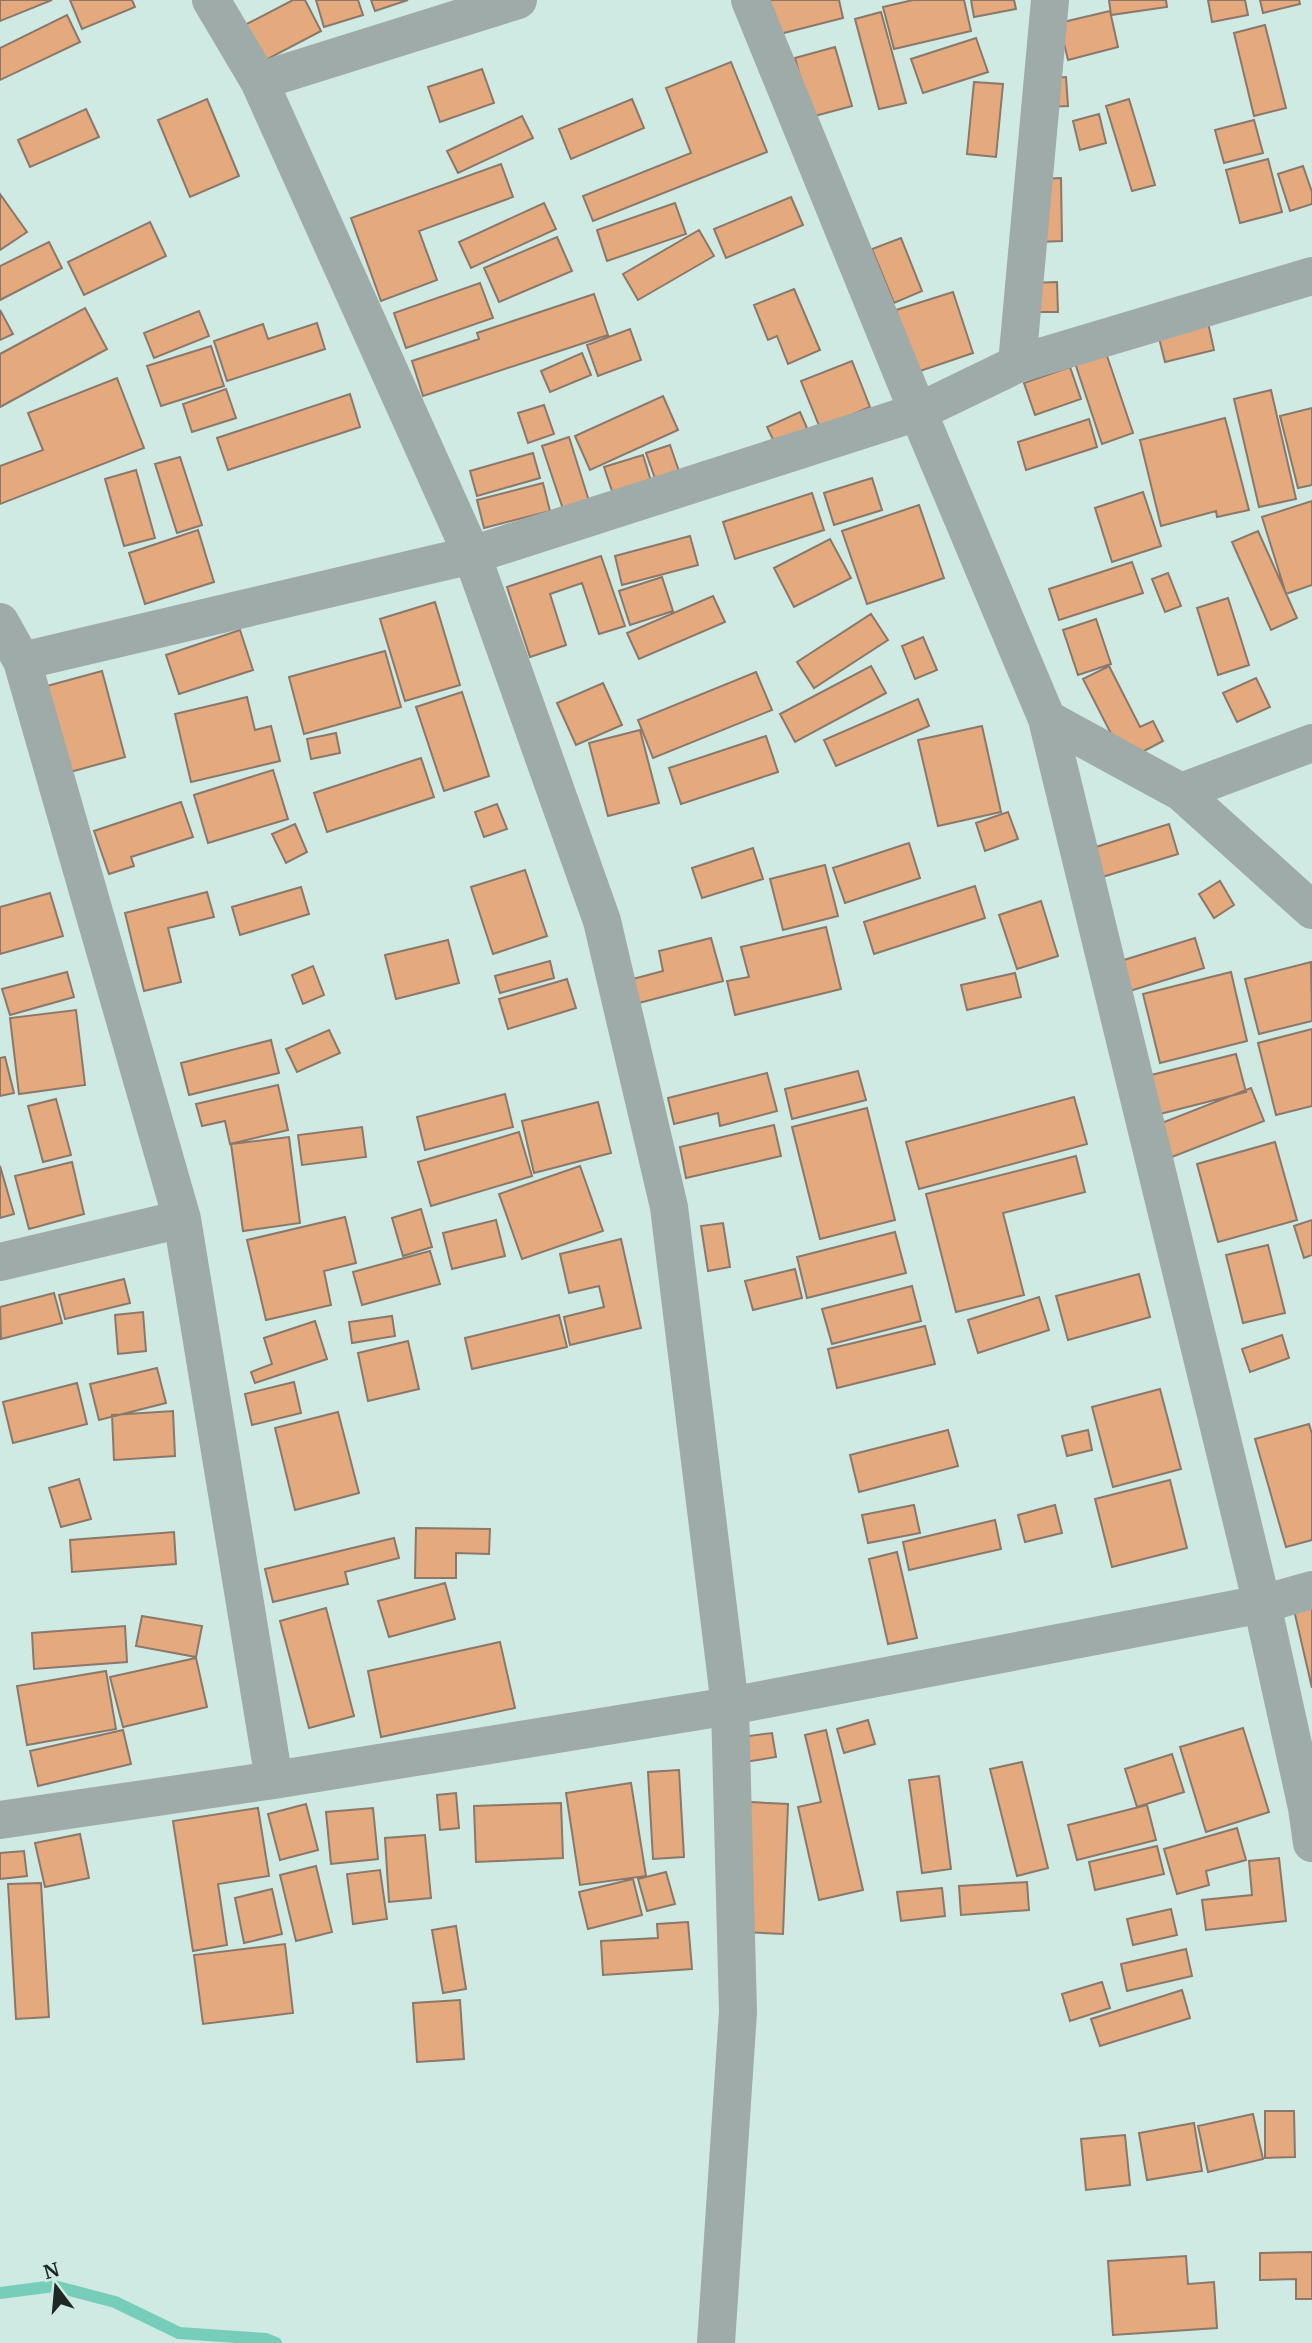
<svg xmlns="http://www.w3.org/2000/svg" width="1312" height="2343" font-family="Merriweather,serif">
  <rect width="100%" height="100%" fill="#ceeae3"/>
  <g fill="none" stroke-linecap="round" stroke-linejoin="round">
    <path stroke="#75cdba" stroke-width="12" d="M0 2293 54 2286 115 2302 179 2333 266 2339 276 2343"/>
  </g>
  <path fill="#e4aa7e" stroke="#8b786a" stroke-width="2" d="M0 0H52L0 21Z
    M70 0H132L135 7 82 29Z
    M293 0H305L321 31 262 62 243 26Z
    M316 0H358L363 15 324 27Z
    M371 0H408L375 11Z
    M767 0H839L843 18 776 35Z
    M913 0H964L971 31 894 49 883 7Z
    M971 0H1014L1016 9 974 17Z
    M1109 0H1166L1167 7 1111 15Z
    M1208 0H1245L1248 15 1212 22Z
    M1260 0H1299L1300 4 1263 13Z
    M1110 11 1118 47 1068 60 1059 23Z
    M881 12 906 103 879 109 855 19Z
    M67 15 80 42 0 80V48Z
    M1265 25 1286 108 1254 116 1234 33Z
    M976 38 988 72 923 93 911 59Z
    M835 47 852 106 811 117 795 58Z
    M731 62 767 152 593 221 583 196 691 153 666 88Z
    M482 69 494 103 440 122 428 87Z
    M1066 77 1068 106 1046 107 1044 79Z
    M974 82 1003 84 996 157 967 154Z
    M207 99 239 176 190 197 158 120Z
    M632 99 644 128 571 159 559 129Z
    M1129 99 1155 185 1132 191 1106 106Z
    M86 109 99 137 30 167 18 140Z
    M1099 114 1106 143 1080 150 1073 121Z
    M522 116 533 138 458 173 447 151Z
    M1254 120 1263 153 1224 163 1215 130Z
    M1268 159 1282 212 1240 223 1226 170Z
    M501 164 513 197 419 231 437 280 381 301 351 218Z
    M1303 166 1312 192V204L1290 211 1278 174Z
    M1061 178 1062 241 1038 242 1037 179Z
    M0 194 27 232 0 250Z
    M791 197 803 225 726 258 714 229Z
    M544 203 556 229 471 268 459 242Z
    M675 203 686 234 607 261 597 230Z
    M150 222 166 256 84 295 68 262Z
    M699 230 714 256 638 300 623 274Z
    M557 237 572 271 499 302 484 268Z
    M901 238 922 291 894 303 872 249Z
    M49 242 62 268 0 300V266Z
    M1057 282 1058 312H1032L1030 283Z
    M480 283 493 318 406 348 394 313Z
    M794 289 820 350 788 364 777 336 768 340 754 305Z
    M953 292 973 353 917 372 896 310Z
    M594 294 608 335 423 396 412 361 479 339 477 333Z
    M85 308 107 349 0 407V354Z
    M0 310 13 334 0 340Z
    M199 311 209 336 154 358 144 333Z
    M1207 318 1214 350 1165 362 1157 330Z
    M317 323 325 349 227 381 214 341 263 324 268 339Z
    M630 329 641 360 598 376 587 345Z
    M211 346 224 386 161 406 147 366Z
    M582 353 591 375 550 392 541 371Z
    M1106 353 1133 433 1102 444 1075 363Z
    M852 361 870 407 820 428 801 381Z
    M1070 367 1081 399 1035 415 1024 383Z
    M117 378 144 448 0 504V466L43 450 28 413Z
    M226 389 236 418 192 432 183 404Z
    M1271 390 1296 499 1259 507 1234 399Z
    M350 394 360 427 228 470 217 438Z
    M663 396 678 430 590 470 575 436Z
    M544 405 554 434 528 443 518 413Z
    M1312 408V485L1298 488 1280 416Z
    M800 412 810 435 778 450 767 427Z
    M1225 418 1249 510 1217 517 1216 511 1161 526 1140 440Z
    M1089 419 1097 447 1026 470 1018 442Z
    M569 437 589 501 563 509 542 446Z
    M670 445 682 480 658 487 646 453Z
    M533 453 540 478 477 496 470 471Z
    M643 455 655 494 617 506 604 467Z
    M180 457 202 525 177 533 155 464Z
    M136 470 155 538 124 546 105 479Z
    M872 478 882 510 834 525 824 493Z
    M543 483 550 511 484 528 477 500Z
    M1143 492 1161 546 1112 562 1095 508Z
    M812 493 824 530 735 559 723 522Z
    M1312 501V585L1286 594 1262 517Z
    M919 505 944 578 867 604 842 531Z
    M198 530 214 582 145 604 129 553Z
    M1258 531 1297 618 1271 630 1232 542Z
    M690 536 698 565 622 585 615 556Z
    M830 539 851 578 794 607 774 568Z
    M601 556 625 626 599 634 582 583 550 594 566 645 530 657 507 587Z
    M1132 562 1143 593 1059 620 1049 589Z
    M1168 573 1181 606 1165 612 1152 579Z
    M662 577 673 611 630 625 619 591Z
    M713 596 725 622 639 659 627 633Z
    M1228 598 1249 665 1218 675 1197 608Z
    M435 602 460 685 405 701 380 619Z
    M871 614 888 640 814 688 797 662Z
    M1096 619 1111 664 1078 675 1063 630Z
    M240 630 253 670 179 694 166 655Z
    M923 637 937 670 915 679 902 646Z
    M385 651 401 707 304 734 289 677Z
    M871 666 886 693 795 742 780 714Z
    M1109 666 1140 727 1153 721 1163 741 1125 761 1083 679Z
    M102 671 125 757 70 772 47 686Z
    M756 672 772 710 653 758 638 720Z
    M1256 678 1270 707 1237 722 1223 693Z
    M603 683 622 725 576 745 557 703Z
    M462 692 489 776 444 791 416 707Z
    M247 697 255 730 271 726 280 761 191 782 175 714Z
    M918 699 929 726 836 766 824 740Z
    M982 726 1001 812 938 826 918 740Z
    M640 730 659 803 608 816 589 743Z
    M336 733 340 753 311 759 307 739Z
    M766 736 778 772 681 804 669 768Z
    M421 758 434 797 327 832 314 793Z
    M273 770 288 819 208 843 194 795Z
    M181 802 193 837 131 857 134 866 109 874 94 831Z
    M497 804 507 829 484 837 475 812Z
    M1008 812 1018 839 985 851 976 823Z
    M295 824 307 852 286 863 272 834Z
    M1169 824 1178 854 1089 881 1080 852Z
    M909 843 920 878 845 903 833 868Z
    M753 848 763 879 702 898 692 868Z
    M825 865 838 916 783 930 770 879Z
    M525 870 547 936 493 954 471 887Z
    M1220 881 1234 905 1214 918 1199 894Z
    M975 886 985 918 874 954 864 922Z
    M301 887 309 914 240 935 232 907Z
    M207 892 214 917 168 928 181 982 144 991 125 913Z
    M50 893 63 936 0 954V907Z
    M1041 901 1058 956 1017 969 999 915Z
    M826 927 841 989 735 1015 727 981 749 977 741 947Z
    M711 938 723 981 635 1004 629 980 663 971 659 951Z
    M1195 938 1204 968 1120 994 1111 964Z
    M448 940 459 983 396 999 385 955Z
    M550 961 554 978 500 993 495 976Z
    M1311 962 1312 1021 1259 1034 1245 979Z
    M313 966 324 995 303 1004 292 975Z
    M67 972 74 997 10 1015 2 989Z
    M1231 972 1247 1041 1160 1063 1143 994Z
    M1015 973 1021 997 967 1010 961 985Z
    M567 979 576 1008 508 1029 499 999Z
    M76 1010 85 1085 19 1094 10 1018Z
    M1312 1029V1106L1276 1115 1258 1043Z
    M1312 1029V1106L1276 1115 1258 1043Z
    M329 1030 340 1053 297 1072 286 1049Z
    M271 1040 279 1073 189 1095 181 1063Z
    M1236 1054 1246 1092 1160 1114 1151 1075Z
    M5 1057 14 1093 0 1096V1058Z
    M858 1071 866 1100 792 1119 785 1089Z
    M767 1073 777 1111 720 1126 718 1113 674 1124 668 1098Z
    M278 1085 288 1130 230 1144 225 1121 202 1126 196 1104Z
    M1251 1088 1264 1121 1172 1157 1159 1124Z
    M505 1094 513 1127 425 1150 417 1117Z
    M1074 1097 1087 1144 919 1189 906 1142Z
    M56 1099 71 1155 43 1162 28 1106Z
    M598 1102 611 1153 534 1173 522 1121Z
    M867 1108 895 1220 820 1239 792 1127Z
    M774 1125 781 1156 686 1178 680 1147Z
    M362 1127 366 1157 302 1165 298 1135Z
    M519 1132 532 1176 431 1206 418 1162Z
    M289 1137 300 1223 243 1231 231 1144Z
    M1275 1142 1297 1220 1218 1242 1197 1164Z
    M1076 1156 1085 1192 1003 1213 1024 1295 956 1312 926 1194Z
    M72 1162 84 1214 29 1229 15 1176Z
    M0 1166 14 1214 0 1218Z
    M580 1166 603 1231 522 1259 499 1194Z
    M421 1209 432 1247 403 1256 392 1218Z
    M421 1209 432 1247 403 1256 392 1218Z
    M345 1217 356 1263 324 1271 331 1305 266 1320 247 1240Z
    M345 1217 356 1263 324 1271 331 1305 266 1320 247 1240Z
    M496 1220 505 1256 452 1269 443 1233Z
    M1312 1220V1255L1304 1258 1294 1226Z
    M723 1223 730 1267 708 1271 701 1226Z
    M895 1232 906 1273 807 1298 797 1257Z
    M621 1239 641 1328 570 1345 564 1317 604 1307 599 1286 569 1293 560 1254Z
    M1268 1245 1285 1313 1243 1323 1226 1255Z
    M430 1251 440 1284 362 1305 353 1272Z
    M795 1269 802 1298 753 1310 745 1281Z
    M1139 1274 1150 1317 1068 1340 1056 1296Z
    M124 1279 130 1303 65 1319 59 1295Z
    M912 1286 921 1321 832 1344 822 1309Z
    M54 1293 62 1323 1 1339 0 1307Z
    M1039 1297 1049 1330 978 1353 968 1320Z
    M143 1312 146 1351 118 1354 115 1315Z
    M559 1315 567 1347 472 1369 465 1338Z
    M392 1316 395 1336 352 1343 349 1322Z
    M315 1321 327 1359 255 1383 251 1372 272 1364 264 1338Z
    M315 1321 327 1359 255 1383 251 1372 272 1364 264 1338Z
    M925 1326 935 1364 837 1388 828 1349Z
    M1282 1335 1289 1358 1250 1372 1242 1349Z
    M408 1341 419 1389 368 1401 358 1353Z
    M157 1368 166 1403 99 1420 90 1384Z
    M294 1382 301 1413 252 1425 245 1394Z
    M77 1383 87 1424 13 1443 3 1402Z
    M1160 1389 1181 1469 1113 1487 1092 1407Z
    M173 1411 175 1456 114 1460 112 1415Z
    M338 1412 359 1493 295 1510 275 1428Z
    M1309 1424 1312 1434V1540L1286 1547 1255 1439Z
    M948 1430 958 1466 859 1492 850 1455Z
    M1088 1430 1092 1450 1067 1456 1062 1436Z
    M79 1479 91 1519 61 1527 49 1488Z
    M1170 1480 1187 1548 1112 1567 1095 1499Z
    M914 1505 920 1533 868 1543 862 1515Z
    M1055 1505 1062 1533 1025 1542 1018 1515Z
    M995 1520 1001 1549 909 1570 903 1542Z
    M416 1528 490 1529 489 1554 456 1553V1578H415Z
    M174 1532 176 1564 72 1572 70 1540Z
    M394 1538 399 1558 345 1572 348 1584 273 1602 265 1569Z
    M897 1552 917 1638 888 1644 869 1559Z
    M445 1583 455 1619 389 1637 378 1601Z
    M1312 1606V1688L1294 1610Z
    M326 1608 354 1716 309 1728 280 1621Z
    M142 1616 202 1626 196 1657 136 1646Z
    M125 1626 127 1662 34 1669 32 1633Z
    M500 1642 515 1708 381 1737 368 1671Z
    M196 1658 207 1707 123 1727 110 1677Z
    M106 1671 116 1729 27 1745 17 1686Z
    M868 1720 875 1744 844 1753 837 1729Z
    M1243 1728 1269 1812 1206 1832 1180 1747Z
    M123 1730 131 1764 38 1786 30 1751Z
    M826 1730 863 1890 819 1900 798 1807 821 1802 805 1735Z
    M772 1733 776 1757 738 1763 734 1738Z
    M1172 1754 1184 1792 1137 1807 1125 1769Z
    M1022 1762 1048 1868 1017 1876 990 1769Z
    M679 1770 684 1857 653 1859 648 1772Z
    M939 1776 951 1869 922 1873 909 1780Z
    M631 1783 646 1876 580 1885 566 1793Z
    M456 1793 459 1828 440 1830 437 1795Z
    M750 1802 788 1804 783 1934 744 1932Z
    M561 1803 563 1858 476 1862 474 1806Z
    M306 1804 318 1850 280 1860 268 1814Z
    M1147 1805 1156 1840 1077 1860 1068 1825Z
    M258 1808 269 1876 218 1884 227 1945 193 1951 173 1821Z
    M373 1808 378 1859 331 1864 326 1812Z
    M1237 1828 1246 1860 1206 1871 1209 1885 1177 1894 1164 1849Z
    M80 1834 89 1878 45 1887 35 1843Z
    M425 1835 431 1898 389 1902 385 1838Z
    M1157 1846 1164 1874 1095 1890 1089 1862Z
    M24 1851 27 1876 0 1879V1853Z
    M1279 1858 1286 1921 1206 1930 1202 1900 1252 1895 1249 1861Z
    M316 1866 332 1932 296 1941 280 1875Z
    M380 1870 387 1919 353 1924 347 1874Z
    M666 1872 675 1904 647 1911 638 1879Z
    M633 1879 642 1915 588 1929 579 1892Z
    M1027 1882 1029 1910 961 1915 959 1886Z
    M41 1883 49 2017 16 2019 8 1884Z
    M942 1888 945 1916 901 1921 897 1892Z
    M272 1889 282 1934 244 1943 235 1898Z
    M1171 1909 1177 1935 1133 1945 1127 1919Z
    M688 1922 692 1969 603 1975 601 1941 658 1938 657 1924Z
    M456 1926 466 1989 443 1993 432 1930Z
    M285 1944 293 2013 203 2024 194 1955Z
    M1186 1949 1192 1976 1127 1991 1121 1964Z
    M1102 1982 1110 2008 1070 2021 1062 1994Z
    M1182 1990 1190 2018 1100 2046 1091 2019Z
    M460 2000 464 2059 417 2062 413 2003Z
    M1265 2111H1294L1295 2157 1265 2158Z
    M1253 2114 1263 2159 1208 2172 1198 2126Z
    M1194 2123 1202 2171 1147 2180 1139 2133Z
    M1125 2135 1130 2185 1086 2190 1081 2139Z
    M1312 2252V2299H1296V2279L1260 2280V2253Z
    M1186 2256 1188 2284 1214 2282 1217 2328 1113 2335 1108 2261Z"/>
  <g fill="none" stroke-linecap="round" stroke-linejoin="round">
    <path stroke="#9faba8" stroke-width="38" d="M211 0 259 81 472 555 602 921 669 1207 730 1706 738 2012 716 2343
      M750 0 918 412 1047 719 1262 1604 1307 1808 1312 1843
      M259 81 518 0
      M1017 364 1050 0
      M0 622 22 661 182 1219 274 1780
      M22 661 472 555 918 412 1017 364 1312 276
      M1047 719 1181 792 1312 910
      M1181 792 1312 743
      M0 1262 182 1219
      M0 1820 274 1780 730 1706 1262 1604 1312 1590"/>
  </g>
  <g transform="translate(56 2287) rotate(344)" stroke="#ceeae3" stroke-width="5" paint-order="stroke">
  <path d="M0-5L12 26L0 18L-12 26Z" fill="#1d2825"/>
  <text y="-10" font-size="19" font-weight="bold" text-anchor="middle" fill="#1d2825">N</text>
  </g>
</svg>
